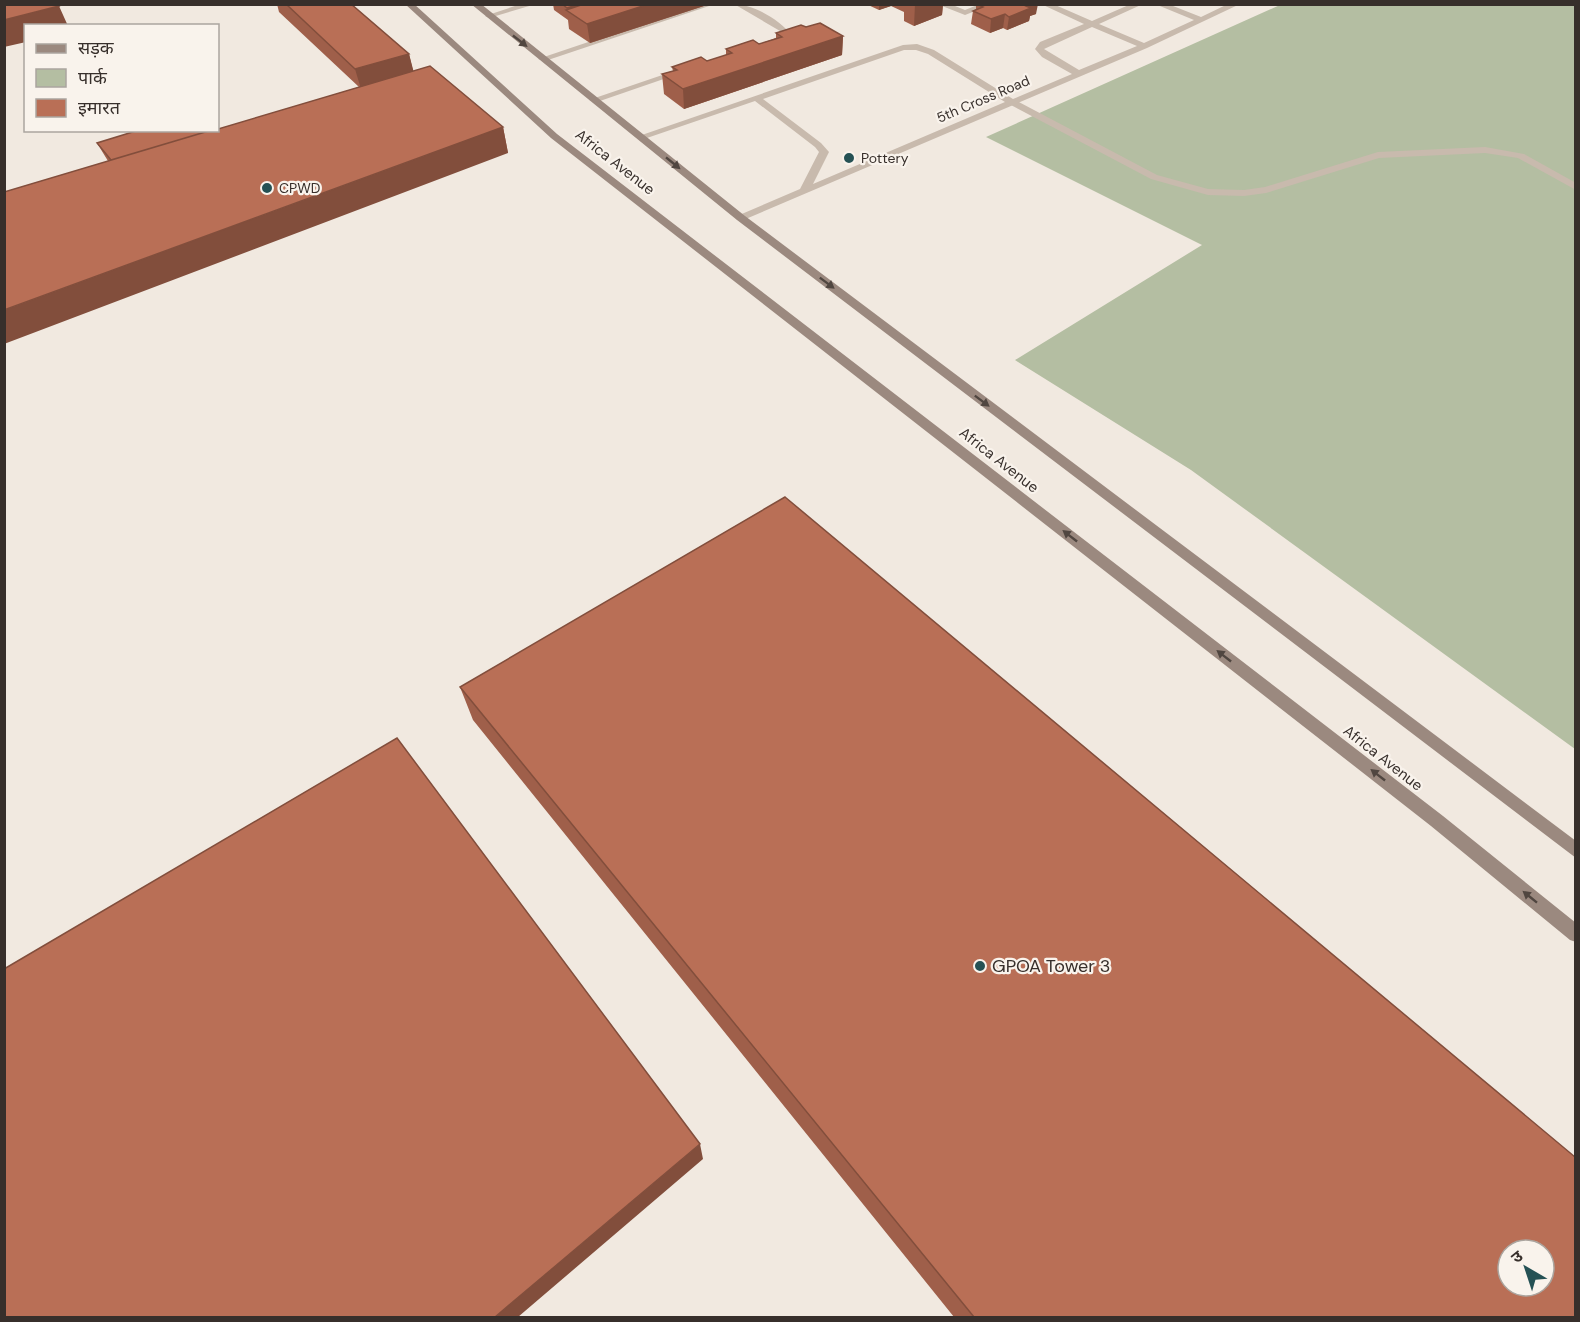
<svg xmlns="http://www.w3.org/2000/svg" width="1580" height="1322" font-family="'DM Sans','Noto Sans Devanagari',sans-serif">
  <rect width="100%" height="100%" fill="#f1e9e0"/>
  <path fill="#b4bea2" d="M1280 5H1575V749L1191 470 1015 360 1202 245 986 137Z"/>
  <g fill="none" stroke-linecap="round" stroke-linejoin="round">
    <path fill="#c8baad" fill-rule="evenodd" d="M1009 100H1015L1157 175 1208 189 1244 190 1265 187 1378 152 1485 147 1524 154 1576 183V190L1518 158 1485 153 1379 158 1266 193 1244 196 1208 195 1151 179 1009 104Z"/>
    <path fill="#c8baad" fill-rule="evenodd" d="M521 4H536L489 18 485 16Z
      M701 4H715L545 61 538 59Z
      M734 4C752 4 781 20 791 35L778 44H772V40L782 34 780 31Z
      M937 4H950L965 10 980 4H993L965 15Z
      M1041 4H1053L1092 21 1131 4H1143L1099 24 1144 43 1194 20 1155 4H1168L1201 17 1228 4H1240L1147 48 741 221 736 218 737 216 800 189 819 152 815 147 755 101 644 139 636 137 903 45 917 44 934 50 1013 99 1072 74 1042 57 1035 49 1040 42 1084 24ZM1092 27 1137 46 1079 70 1044 49ZM904 50H916L928 54 1005 102 813 184 829 152 821 143 763 99Z
      M677 70 684 72 597 102 589 100Z"/>
    <path fill="#9b897f" fill-rule="evenodd" d="M405 4H414L557 134 1443 816 1576 923V942L1570 940 1431 826 551 138Z
      M471 4H481L745 216 1576 841V858L737 220Z"/>
  </g>
  <path fill="#9f5f4a" d="M277 4H351L409 54 413 71 503 127 508 153 108 161 97 143 218 130 359 87 279 12Z
    M553 4H710L590 43 569 29 568 20 554 10Z
    M866 4H943L942 15 914 26 904 21V12L891 6 879 10Z
    M976 4 1036 14 1030 16 1029 21 1007 30 1003 28 990 33 971 24 973 11 976 9Z
    M806 27 843 36 842 55 684 109 664 94 662 74 673 71 672 67 707 61 726 55V49L759 44 776 38V33Z
    M460 687 1575 1317H954L473 720Z"/>
  <path fill="#824e3c" d="M649 4H710L590 43 587 24Z
    M879 4H891V6L879 10Z
    M915 4H943L942 15 914 26Z
    M1029 4H1038L1036 14 1030 16 1029 21 1007 30 1009 17Z
    M59 6 68 26H26V42L4 47V20Z
    M1005 14 1003 28 990 33 991 19Z
    M843 36 842 55 684 109 683 89Z
    M409 54 414 73 361 89 355 69Z
    M503 127 508 153 4 344V310Z
    M700 1144 703 1159 518 1317H495Z"/>
  <path fill="#b96f56" stroke="#824e3c" stroke-width="1.5" fill-rule="evenodd" d="M4 4H57L59 6 4 20Z
    M286 4H351L409 54 355 69Z
    M562 4H580L567 8Z
    M584 4H649L587 24 566 10Z
    M977 4H1029L1026 6 1031 8 1009 17 1005 14 991 19 973 11 983 7Z
    M820 23 843 36 683 89 662 74 677 70 672 67 701 57 707 61 732 53 726 49 753 40 759 44 782 37 776 33 801 25 806 27Z
    M430 66 503 127 4 310V192L212 130H218V129Z
    M139 130H212L111 160 97 143Z
    M785 497 1575 1157V1317H974L460 687ZM1508 1250H1544V1286H1508Z
    M397 738 700 1144 495 1317H4V969Z"/>
  <defs><path id="oneway-solid" d="M-6-.8H1V-3.2L6.5 0L1 3.2V.8H-6Z" transform="scale(1.5)"/></defs>
  <g fill="#504640">
    <use href="#oneway-solid" transform="translate(520 41) rotate(38)"/>
    <use href="#oneway-solid" transform="translate(673 163) rotate(39)"/>
    <use href="#oneway-solid" transform="translate(827 283) rotate(37)"/>
    <use href="#oneway-solid" transform="translate(982 401) rotate(37)"/>
    <use href="#oneway-solid" transform="translate(1070 536) rotate(-142)"/>
    <use href="#oneway-solid" transform="translate(1224 656) rotate(-142)"/>
    <use href="#oneway-solid" transform="translate(1378 775) rotate(-142)"/>
    <use href="#oneway-solid" transform="translate(1530 897) rotate(-141)"/>
  </g>
  <g fill="#255154" stroke="#f9f3ec" stroke-width="2">
    <circle cx="849" cy="158" r="6"/>
    <circle cx="267" cy="188" r="6"/>
    <circle cx="980" cy="966" r="6"/>
  </g>
  <g text-anchor="middle" stroke-width="4.5" stroke-linejoin="round" paint-order="stroke">
    <g font-size="14" fill="#372f2b" stroke="#f9f3ec">
      <text transform="translate(983 99) rotate(-23)" y="5">5th Cross Road</text>
    </g>
    <g font-size="14" fill="#372f2b" stroke="#f9f3ec" text-anchor="start">
      <text x="861" y="163">Pottery</text>
      <text x="279" y="193">CPWD</text>
    </g>
    <g font-size="15" fill="#372f2b" stroke="#f9f3ec">
      <text transform="translate(615 162) rotate(38)" y="5">Africa Avenue</text>
      <text transform="translate(999 460) rotate(38)" y="5">Africa Avenue</text>
      <text transform="translate(1383 758) rotate(38)" y="5">Africa Avenue</text>
    </g>
    <g font-size="18" fill="#372f2b" stroke="#f9f3ec" text-anchor="start">
      <text x="992" y="972">GPOA Tower 3</text>
    </g>
  </g>
  <rect width="1580" height="1322" fill="none" stroke="#372f2b" stroke-width="12"/>
  <rect x="24" y="24" width="195" height="108" fill="#f9f3ec" stroke="#aba59f" stroke-width="1.5"/>
  <rect x="36" y="44" width="30" height="9" fill="#9b897f" stroke="#aba59f" stroke-width="1.5"/>
  <text x="78" y="54" font-size="18" fill="#372f2b">सड़क</text>
  <rect x="36" y="69" width="30" height="18" fill="#b4bea2" stroke="#aba59f" stroke-width="1.5"/>
  <text x="78" y="84" font-size="18" fill="#372f2b">पार्क</text>
  <rect x="36" y="99" width="30" height="18" fill="#b96f56" stroke="#aba59f" stroke-width="1.5"/>
  <text x="78" y="114" font-size="18" fill="#372f2b">इमारत</text>
  <g transform="translate(1526 1268) rotate(321)"><circle r="28" fill="#f9f3ec" stroke="#aba59f" stroke-width="1.5"/>
  <path d="M0-4.5L10 22L0 15L-10 22Z" fill="#255154"/>
  <text y="-9" font-size="16" font-weight="bold" text-anchor="middle" fill="#372f2b">उ</text>
  </g>
</svg>
